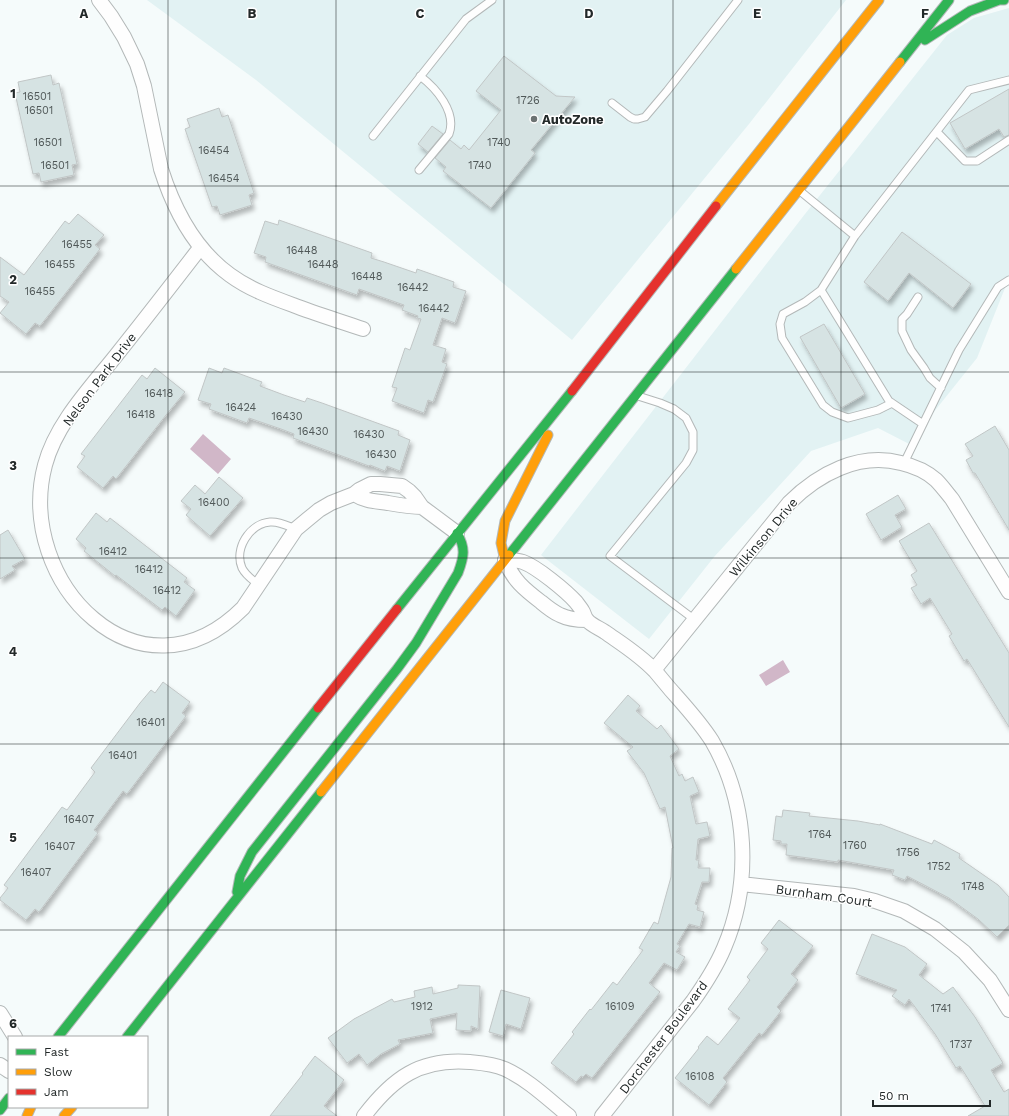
<svg xmlns="http://www.w3.org/2000/svg" width="1009" height="1116" font-family="'Work Sans',sans-serif">
  <defs>
    <filter id="shadow"><feDropShadow dx="2.5" dy="4.5" stdDeviation="2" flood-color="#0004"/></filter>
  </defs>
  <rect width="100%" height="100%" fill="#f5fbfb"/>
  <path fill="#e2f2f3" d="M147 0H846L749 124 572 340 256 80Z
    M1009 8V282L1007 283 977 358 933 413 915 447 878 428 811 451 714 557 649 639 541 555 805 214 947 35 974 18Z"/>
  <path fill="#d1b7c8" d="M203 434 231 459 218 474 190 449Z
    M783 660 790 672 766 686 759 675Z"/>
  <path fill="#d6e3e3" stroke="#c1c6c6" filter="url(#shadow)" d="M504 56 556 96 575 97 531 150 535 153 491 208 443 171 446 167 435 158 450 140 461 149 464 145 469 150 501 110 476 91Z
    M51 75 53 85 59 83 77 164 72 165 74 175 41 182 39 173 33 174 15 93 20 92 18 82Z
    M1009 89V135L1004 137 999 129 965 149 950 123Z
    M219 108 222 117 228 115 254 193 249 195 252 205 220 215 217 206 212 207 185 129 190 127 187 119Z
    M432 126 443 134 428 152 418 144Z
    M78 214 104 235 95 245 100 249 40 326 35 323 26 334 0 313 9 302 0 296V257L24 275 65 221 69 224Z
    M279 220 372 253 371 258 384 262 416 273 417 269 454 282 453 287 466 291 455 323 442 318 433 345 446 349 442 362 447 364 433 402 428 400 424 413 392 401 397 388 392 387 405 348 410 350 421 319 417 318 418 316 402 310 404 305 359 289 357 295 265 262 266 257 254 253 265 221 278 225Z
    M902 232 971 284 953 308 909 273 888 301 864 282Z
    M824 324 865 394 841 408 800 337Z
    M155 368 185 392 166 415 116 479 113 476 103 488 77 467 85 456 81 454 142 375 147 379Z
    M209 368 222 373 224 368 262 382 260 386 284 395 305 402 307 398 322 403 399 431 398 435 410 440 400 471 387 466 385 471 370 465 369 466 293 438 294 434 281 429 249 418 247 423 209 409 211 404 198 400Z
    M995 426 1009 450V530L975 473H973L966 460 973 456 965 444Z
    M219 477 243 498 210 536 186 515 191 509 181 501 195 485 205 494Z
    M898 495 906 509 895 515 902 527 881 540 866 514Z
    M96 513 107 522 110 518 187 578 184 582 195 590 176 616 165 607 162 610 116 575 115 576 84 551 86 548 76 539Z
    M929 523 1009 653V727L967 659 964 661 949 636 952 634 930 598 921 604 911 588 917 585 911 575 917 571 899 541Z
    M8 530 25 559 12 566 15 570 0 579V535Z
    M163 682 190 702 182 713 186 716 127 794 123 791 94 830 98 833 39 912 35 909 26 920 0 900V898L8 888 4 885 62 807 67 810 95 772 91 768 140 703 151 690 155 693Z
    M628 695 640 706 636 711 657 729 661 725 679 749 670 756 679 776 682 774 685 781 693 777 699 792 690 796 696 824 707 822 710 836 698 839 696 860H699L698 868H710L709 882H702L695 904 698 905 697 910 704 912 700 927 689 924 677 944 680 946 676 952 685 957 677 970 664 963 649 983 660 992 592 1078 586 1074 583 1077 581 1076 576 1082 551 1063 574 1034 572 1032 590 1009 591 1010 613 982 617 985 643 950 639 948 654 922 658 924 671 877 672 848H673L665 807 660 809 644 773 627 751 633 747 604 723Z
    M783 810 810 813 809 816 858 821 880 825V824L932 844 934 840 960 854 959 858 998 885 1009 897V925L997 937 978 919 949 898 907 876 905 880 892 875 894 870 838 860V862L786 855 787 844H781V841L773 840 776 816 782 817Z
    M779 920 813 946 791 974 798 980 777 1007 781 1011 762 1035 759 1033 723 1078 727 1082 709 1105 675 1078 699 1048 698 1047 707 1036 718 1045 740 1018 728 1009 750 980 747 977 768 949 761 943Z
    M872 934 905 947 927 964 919 975 943 994 953 987 975 1017 1003 1063 991 1070 1004 1092 1009 1089V1116H968L985 1106 960 1066 956 1068 935 1034 909 999 905 1005 892 996 897 990 856 974Z
    M458 985 480 986 478 1029 471 1026V1031L456 1030 457 1013 430 1019 433 1033 398 1040 400 1044 381 1054 367 1065 359 1054 347 1063 328 1038 354 1019 392 999 394 1002 415 997 414 991 432 987 433 994 458 988Z
    M501 990 530 998 521 1029 506 1024 503 1036 489 1032Z
    M315 1056 344 1080 324 1106 337 1116H270L303 1074 302 1073Z"/>
  <g fill="none" stroke-linecap="round" stroke-linejoin="round">
    <g stroke="#b3b8b8" stroke-width="9">
      <path id="lane" d="M612 103 630 117 634 119H638L645 117 667 91 738 0
        M937 132 965 161H977L1009 140
        M373 136 466 19 492 0
        M419 170 449 134C457 112 436 88 420 76
        M800 191 855 236 969 90 1009 80
        M821 290 855 236
        M918 297 907 314 902 319V331L911 350 924 368 930 378 941 388
        M638 396 660 403 674 409 686 418 693 432V450L686 463 610 556 695 620
        M892 403 878 410 848 418 832 412 823 405 782 338 780 324 783 314 805 302 821 290 889 401 923 424
        M904 463 959 350 998 287 1009 280
        M259 585C253 580 246 576 242 568 234 549 249 524 270 522 279 521 288 526 296 529"/>
    </g>
    <g stroke="#b3b8b8" stroke-width="16">
      <path id="street" d="M99 0 111 16 124 37 137 64 144 86 161 169C174 210 194 249 230 275 249 289 271 297 293 305 316 314 340 321 363 329
        M200 248C173 283 146 318 118 353 92 386 56 423 45 465 14 582 140 711 243 608L296 529 308 519 319 510 331 503 354 494 359 490 371 484H380L402 486 409 491 415 497 422 507 457 533
        M354 494C365 501 375 501 388 503 399 505 410 507 422 507
        M587 620C578 620 568 619 560 615 553 612 547 607 541 602 524 589 513 580 505 560 511 560 517 560 523 562 537 567 566 591 576 602 578 605 581 608 583 612 584 614 585 618 587 620 591 625 599 628 605 632 622 644 640 655 655 671 660 677 665 683 670 689 685 706 700 722 712 741 748 803 752 883 724 948 716 967 705 984 693 1001L602 1116
        M654 670 789 503C818 474 859 452 901 463 914 466 926 471 936 480 942 486 947 493 952 499L1009 592
        M741 884 854 896 875 901 904 911 935 929 964 952 990 980 1009 1010
        M0 1013 15 1037
        M0 1065 9 1071
        M364 1116C393 1078 420 1058 470 1062 481 1063 494 1064 505 1069 529 1080 549 1100 569 1116"/>
    </g>
    <g stroke="#b3b8b8" stroke-width="11">
      <path id="fast" d="M925 40 970 11 999 0H1004
        M900 62 949 0
        M509 555 736 269
        M397 609 572 391
        M237 892 240 876 252 852 397 669 416 643 458 573C464 557 466 548 457 533
        M58 1037 318 708
        M127 1037 321 792
        M0 1110 9 1098"/>
    </g>
    <g stroke="#b3b8b8" stroke-width="11">
      <path id="slow" d="M716 206 879 0
        M736 269 900 62
        M505 560 501 543 505 521 548 435
        M321 792 509 555
        M27 1116 31 1107
        M64 1116 72 1107"/>
    </g>
    <g stroke="#b3b8b8" stroke-width="11">
      <path id="jam" d="M572 391 716 206
        M318 708 397 609"/>
    </g>
    <use href="#lane" stroke="#fefefe" stroke-width="7"/>
    <use href="#street" stroke="#fefefe" stroke-width="14"/>
    <use href="#fast" stroke="#30b455" stroke-width="9"/>
    <use href="#slow" stroke="#ff9f0a" stroke-width="9"/>
    <use href="#jam" stroke="#e5322d" stroke-width="9"/>
  </g>
  <path fill="none" stroke="#232929" stroke-width="1" stroke-opacity="0.55" d="M168 0V1116M336 0V1116M504 0V1116M673 0V1116M841 0V1116M0 186H1009M0 372H1009M0 558H1009M0 744H1009M0 930H1009"/>
  <circle fill="#6c7272" stroke="#fff" stroke-width="1.5" cx="534" cy="119" r="4"/>
  <g text-anchor="middle" stroke-width="3" stroke-linejoin="round" paint-order="stroke">
    <g font-size="11" fill="#505858">
      <text x="37" y="100">16501</text>
      <text x="528" y="104">1726</text>
      <text x="39" y="114">16501</text>
      <text x="48" y="146">16501</text>
      <text x="499" y="146">1740</text>
      <text x="214" y="154">16454</text>
      <text x="55" y="169">16501</text>
      <text x="480" y="169">1740</text>
      <text x="224" y="182">16454</text>
      <text x="77" y="248">16455</text>
      <text x="302" y="254">16448</text>
      <text x="60" y="268">16455</text>
      <text x="323" y="268">16448</text>
      <text x="367" y="280">16448</text>
      <text x="413" y="291">16442</text>
      <text x="40" y="295">16455</text>
      <text x="434" y="312">16442</text>
      <text x="159" y="397">16418</text>
      <text x="241" y="411">16424</text>
      <text x="141" y="418">16418</text>
      <text x="287" y="420">16430</text>
      <text x="313" y="435">16430</text>
      <text x="369" y="438">16430</text>
      <text x="381" y="458">16430</text>
      <text x="214" y="506">16400</text>
      <text x="113" y="555">16412</text>
      <text x="149" y="573">16412</text>
      <text x="167" y="594">16412</text>
      <text x="151" y="726">16401</text>
      <text x="123" y="759">16401</text>
      <text x="79" y="823">16407</text>
      <text x="820" y="838">1764</text>
      <text x="855" y="849">1760</text>
      <text x="60" y="850">16407</text>
      <text x="908" y="856">1756</text>
      <text x="939" y="870">1752</text>
      <text x="36" y="876">16407</text>
      <text x="973" y="890">1748</text>
      <text x="422" y="1010">1912</text>
      <text x="620" y="1010">16109</text>
      <text x="941" y="1012">1741</text>
      <text x="961" y="1048">1737</text>
      <text x="700" y="1080">16108</text>
    </g>
    <g font-size="13" font-weight="bold" fill="#232929" stroke="#fff" text-anchor="start">
      <text x="542" y="124">AutoZone</text>
    </g>
    <g font-size="13" fill="#232929" stroke="#fff">
      <text transform="translate(99 379) rotate(-53)" y="5">Nelson Park Drive</text>
      <text transform="translate(763 537) rotate(-50)" y="5">Wilkinson Drive</text>
      <text transform="translate(824 895) rotate(8)" y="5">Burnham Court</text>
      <text transform="translate(663 1037) rotate(-53)" y="5">Dorchester Boulevard</text>
    </g>
  </g>
  <g font-size="13" text-anchor="middle" font-weight="bold" fill="#232929" stroke="#fff" stroke-width="3" stroke-linejoin="round" paint-order="stroke">
    <text x="84" y="18">A</text>
    <text x="252" y="18">B</text>
    <text x="420" y="18">C</text>
    <text x="589" y="18">D</text>
    <text x="757" y="18">E</text>
    <text x="925" y="18">F</text>
    <text x="13" y="98">1</text>
    <text x="13" y="284">2</text>
    <text x="13" y="470">3</text>
    <text x="13" y="656">4</text>
    <text x="13" y="842">5</text>
    <text x="13" y="1028">6</text>
  </g>
  <rect x="8" y="1036" width="140" height="72" fill="#ffffff" stroke="#a7a9a9"/>
  <rect x="16" y="1049" width="20" height="6" fill="#30b455" stroke="#a7a9a9"/>
  <text x="44" y="1056" font-size="12" fill="#232929">Fast</text>
  <rect x="16" y="1069" width="20" height="6" fill="#ff9f0a" stroke="#a7a9a9"/>
  <text x="44" y="1076" font-size="12" fill="#232929">Slow</text>
  <rect x="16" y="1089" width="20" height="6" fill="#e5322d" stroke="#a7a9a9"/>
  <text x="44" y="1096" font-size="12" fill="#232929">Jam</text>
  <path d="M873 1100v6h117v-6" fill="none" stroke="#232929" stroke-width="2"/>
  <text x="879" y="1100" font-size="12" fill="#232929" stroke="#ffffff" stroke-width="3" paint-order="stroke">50 m</text>
</svg>
